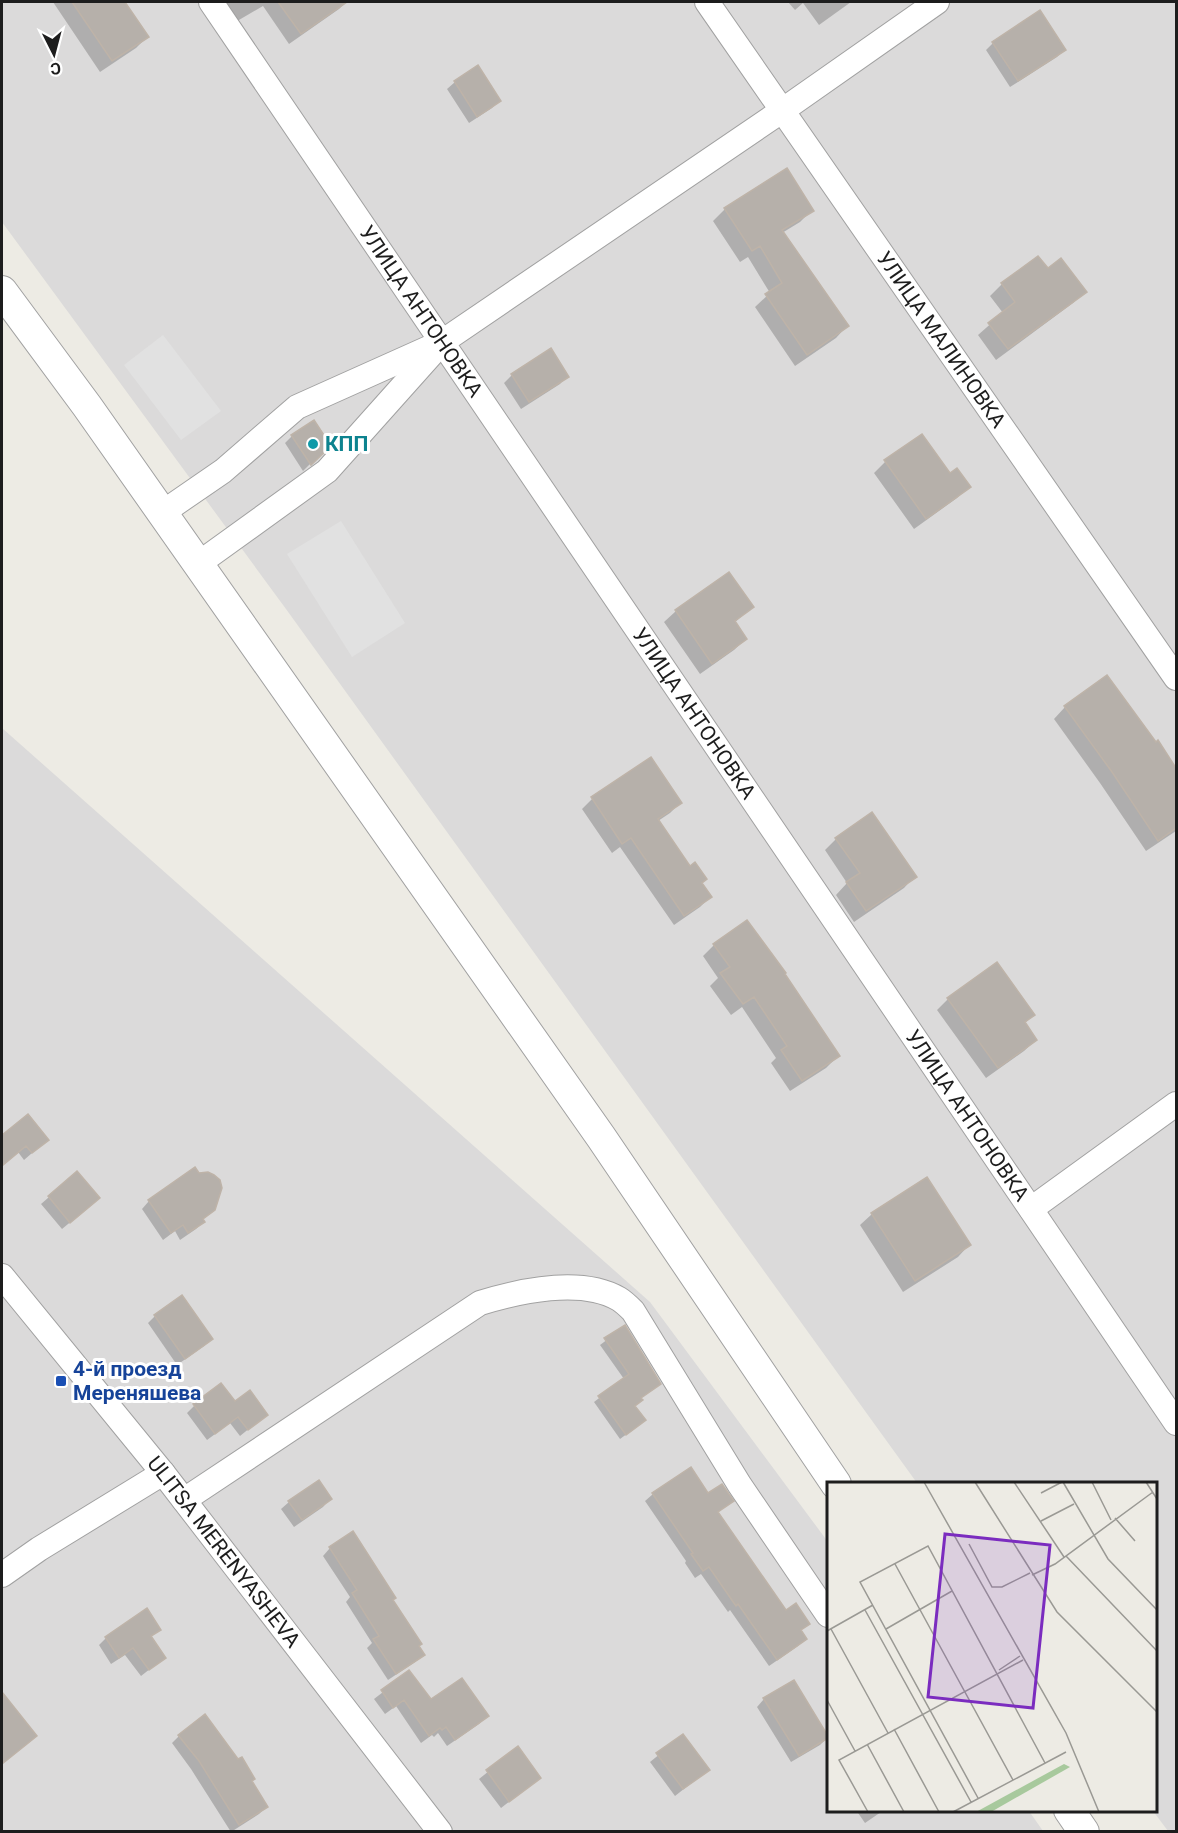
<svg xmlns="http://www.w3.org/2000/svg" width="1178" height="1833" font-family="Roboto,sans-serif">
  <rect width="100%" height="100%" fill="#edebe4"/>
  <path fill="#dbdada" d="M2 2H1176V1831H1168L1153 1811 1156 1810V1484L917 1483 286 609 2 222Z
    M2 728 650 1302 828 1542V1810L1029 1811 1043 1831H2Z"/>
  <path fill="#e1e1e1" d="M163 335 221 411 181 440 124 365Z
    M341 521 405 623 352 657 287 554Z"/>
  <path fill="#0003" d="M53 2H124L147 37 136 48 100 72Z
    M214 2H346L339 9 289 44 263 6 227 27Z
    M788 2H851L819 25 803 3 795 10Z
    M993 43 1065 49 1057 57 1010 87 986 50Z
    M477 67 500 100 492 108 469 123 447 89 455 82Z
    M786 170 812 210 800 222 782 233 847 326 836 338 795 366 755 307 770 293 748 257 740 262 713 221 725 209Z
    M1038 258 1047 270 1085 291 1073 303 996 360 978 335 1003 313 990 296 1002 284Z
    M512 375 567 376 560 384 521 409 504 383Z
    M292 436 329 445 303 471 285 443Z
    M885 462 949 475 969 486 957 498 914 529 874 473Z
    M752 607 734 623 746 639 734 650 700 674 664 622 676 611Z
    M1065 707 1155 744 1158 742 1176 771V831L1146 851 1100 783 1054 719Z
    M650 759 680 803 670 813 658 821 710 897 700 907 674 925 620 847 612 853 582 809 592 799Z
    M836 839 915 876 904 888 854 922 836 895 847 883 825 850Z
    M714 945 783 974 838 1056 826 1068 790 1091 771 1063 776 1058 742 1007 731 1015 710 986 718 978 703 956Z
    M948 999 1033 1015 1024 1024 1036 1040 1024 1051 986 1078 937 1010Z
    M27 1116 39 1147 24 1160 18 1152 2 1166V1137Z
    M77 1173 91 1205 62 1229 41 1204Z
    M149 1201 213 1210 202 1220 203 1222 196 1229 180 1240 175 1231 163 1240 142 1209Z
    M872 1214 969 1245 958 1257 903 1292 860 1225Z
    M155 1316 212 1339 204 1346 177 1365 148 1323Z
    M624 1327 640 1399 634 1406 639 1425 620 1439 594 1402 624 1379 600 1345Z
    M234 1403 266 1415 240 1436 230 1423 207 1440 187 1413 194 1406Z
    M653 1494 708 1495 732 1501 717 1513 786 1612 808 1624 800 1631 805 1638 798 1646 769 1666 730 1610 728 1612 701 1574 695 1578 685 1563 686 1561 645 1501Z
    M330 1499 323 1507 294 1527 281 1509 289 1502Z
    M330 1548 392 1600 423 1655 415 1662 388 1680 367 1648 372 1643 346 1602 350 1597 323 1556Z
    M160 1629 150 1638 164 1658 141 1676 125 1655 111 1664 99 1645 106 1638Z
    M409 1672 431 1701 487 1716 479 1724 447 1746 438 1733 434 1737 432 1735 421 1743 396 1706 385 1714 374 1699Z
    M764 1699 828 1737 820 1745 791 1762 757 1707Z
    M8 1703 27 1743 2 1764V1708Z
    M179 1736 250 1782 266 1807 259 1814 231 1832 191 1769 172 1743Z
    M682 1736 708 1770 675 1796 650 1762Z
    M518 1748 539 1778 501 1808 479 1779Z
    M856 1810H884L865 1823Z"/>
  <path fill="#b6b0aa" stroke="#beb3a8" stroke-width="1.5" d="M72 2H125L149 37 112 61Z
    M278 2H347L301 34Z
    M1040 10 1066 50 1018 81 992 42Z
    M478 65 501 101 477 117 454 81Z
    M787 168 814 211 782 230 849 326 807 355 765 294 782 283 760 246 752 251 724 208Z
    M1038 256 1048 268 1061 258 1087 292 1008 349 988 323 1015 302 1001 283Z
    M551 348 569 377 529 402 511 374Z
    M314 420 331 446 311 465 291 435Z
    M922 434 950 473 957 468 971 487 926 519 884 460Z
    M729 572 754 607 735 621 747 639 712 664 675 610Z
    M1107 675 1156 742 1158 740 1176 768V828L1158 841 1112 772 1064 706Z
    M651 757 682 803 658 819 690 866 695 862 707 879 702 883 712 897 684 916 631 838 622 844 591 797Z
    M872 812 917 877 866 911 846 882 860 873 835 838Z
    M747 920 786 973 785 974 840 1056 802 1081 781 1050 787 1046 754 997 743 1004 720 973 730 967 713 944Z
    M997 962 1035 1015 1025 1022 1037 1040 998 1068 947 998Z
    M28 1114 49 1140 32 1153 26 1146 2 1166V1135Z
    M195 1167 199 1173 208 1172 214 1175 220 1180 222 1188 215 1210 203 1219 205 1222 188 1233 183 1225 171 1233 148 1200Z
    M77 1171 100 1198 70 1223 48 1196Z
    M927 1177 971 1245 915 1281 871 1213Z
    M182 1295 213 1339 185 1359 154 1315Z
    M625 1325 661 1384 641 1398 643 1400 635 1406 646 1420 626 1435 598 1396 629 1374 604 1338Z
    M221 1383 235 1401 250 1390 268 1415 248 1430 238 1417 215 1434 193 1404Z
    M691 1467 708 1493 722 1484 734 1501 718 1512 786 1610 796 1603 810 1624 801 1630 807 1639 777 1660 738 1604 736 1606 709 1567 703 1571 691 1554 693 1553 652 1493Z
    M319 1480 332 1499 302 1520 288 1501Z
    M353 1531 396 1598 393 1600 422 1644 419 1646 425 1655 396 1674 373 1639 379 1636 352 1593 357 1590 329 1547Z
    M147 1608 161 1630 151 1636 166 1658 149 1670 133 1648 119 1658 105 1637Z
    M409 1670 431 1699 462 1678 489 1716 455 1740 446 1727 442 1730 440 1728 429 1736 404 1700 393 1708 381 1690Z
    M794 1680 828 1736V1738L799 1756 763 1698Z
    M2 1692 37 1736 2 1764Z
    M205 1714 238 1759 242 1757 255 1779 252 1781 268 1807 239 1825 199 1761 178 1735Z
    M683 1734 710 1770 683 1789 656 1753Z
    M518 1746 541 1778 509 1802 486 1770Z"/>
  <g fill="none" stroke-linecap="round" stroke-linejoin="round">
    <g stroke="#a1a1a1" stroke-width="26">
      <g id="minor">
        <path id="s1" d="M211 2 1176 1423"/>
        <path id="s2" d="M707 2 1176 678"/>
        <path d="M162 513 223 471 297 407 442 342 783 110 937 2"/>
        <path d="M198 564 327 471 436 349"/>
        <path d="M1031 1209 1176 1104"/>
        <path id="s3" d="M2 1276 163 1473 440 1832"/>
        <path d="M184 1500 480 1303C519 1291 581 1277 619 1299 624 1302 629 1307 633 1311L739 1484 828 1615"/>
        <path d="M2 1575 39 1549 163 1473"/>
      </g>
    </g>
    <g stroke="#a1a1a1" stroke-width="32">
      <path id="tertiary" d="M2 291 87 406 601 1137 836 1484
        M1069 1810 1084 1832"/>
    </g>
    <use href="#minor" stroke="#fff" stroke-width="24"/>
    <use href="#tertiary" stroke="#fff" stroke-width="30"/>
  </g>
  <circle fill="#0f9aa8" stroke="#fff" stroke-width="2" cx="313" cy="444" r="6"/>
  <rect fill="#1a4fb4" stroke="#fff" stroke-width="2" x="55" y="1375" width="12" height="12" rx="3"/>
  <g text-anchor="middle" stroke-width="6" stroke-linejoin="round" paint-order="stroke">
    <g font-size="21" fill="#1d1d1d" stroke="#fff">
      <text dy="7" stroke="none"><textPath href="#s1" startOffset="374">УЛИЦА АНТОНОВКА</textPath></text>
      <text dy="7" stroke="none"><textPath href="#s2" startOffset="411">УЛИЦА МАЛИНОВКА</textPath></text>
      <text dy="7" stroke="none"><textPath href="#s1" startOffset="860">УЛИЦА АНТОНОВКА</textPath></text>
      <text dy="7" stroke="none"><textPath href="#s1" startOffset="1346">УЛИЦА АНТОНОВКА</textPath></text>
      <text dy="7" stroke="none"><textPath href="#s3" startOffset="354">ULITSA MERENYASHEVA</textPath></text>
    </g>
    <g font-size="21" font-weight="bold" fill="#0d838f" stroke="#fff" text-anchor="start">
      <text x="325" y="451">КПП</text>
    </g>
    <g font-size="21" font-weight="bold" fill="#164399" stroke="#fff" text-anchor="start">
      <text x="73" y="1376">4-й проезд<tspan x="73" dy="24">Мереняшева</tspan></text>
    </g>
  </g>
  <g transform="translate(827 1482)">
    <rect width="330" height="330" fill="#edebe4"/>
    <path d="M237 282 243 285 164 330H149Z" fill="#a8c99d"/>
    <path fill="none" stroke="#9a9994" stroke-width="1.5" d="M97 0 239 251 272 330M148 0 230 130 330 230M187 0 237 75M236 0 281 77 330 128M265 0 284 38M319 0 330 17M214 11 235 0M288 36 308 59M214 39 247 22M142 62 165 105H175L203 91M239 74 330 169M68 82 186 298M205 93 228 82 326 10M38 128 144 320M4 147 61 251M59 147 125 109M0 149 46 123M172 188 193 174M0 218 28 269M67 247 112 330M40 262 77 330M151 316 33 100 101 64 218 281M41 330 12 278 196 178M126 330 239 270"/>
    <path fill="#7b2cbf" fill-opacity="0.15" stroke="#7b2cbf" stroke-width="3" d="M118 52 223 63 206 226 101 215Z"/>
    <rect width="330" height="330" fill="none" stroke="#1d1d1d" stroke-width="3"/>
  </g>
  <rect width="1178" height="1833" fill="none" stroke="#1d1d1d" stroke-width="6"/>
  <g transform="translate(54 54) rotate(174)" stroke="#ffffff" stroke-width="4.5" paint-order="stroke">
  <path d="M0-4.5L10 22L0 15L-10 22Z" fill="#1d1d1d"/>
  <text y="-9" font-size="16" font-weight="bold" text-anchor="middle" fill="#1d1d1d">С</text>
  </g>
</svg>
